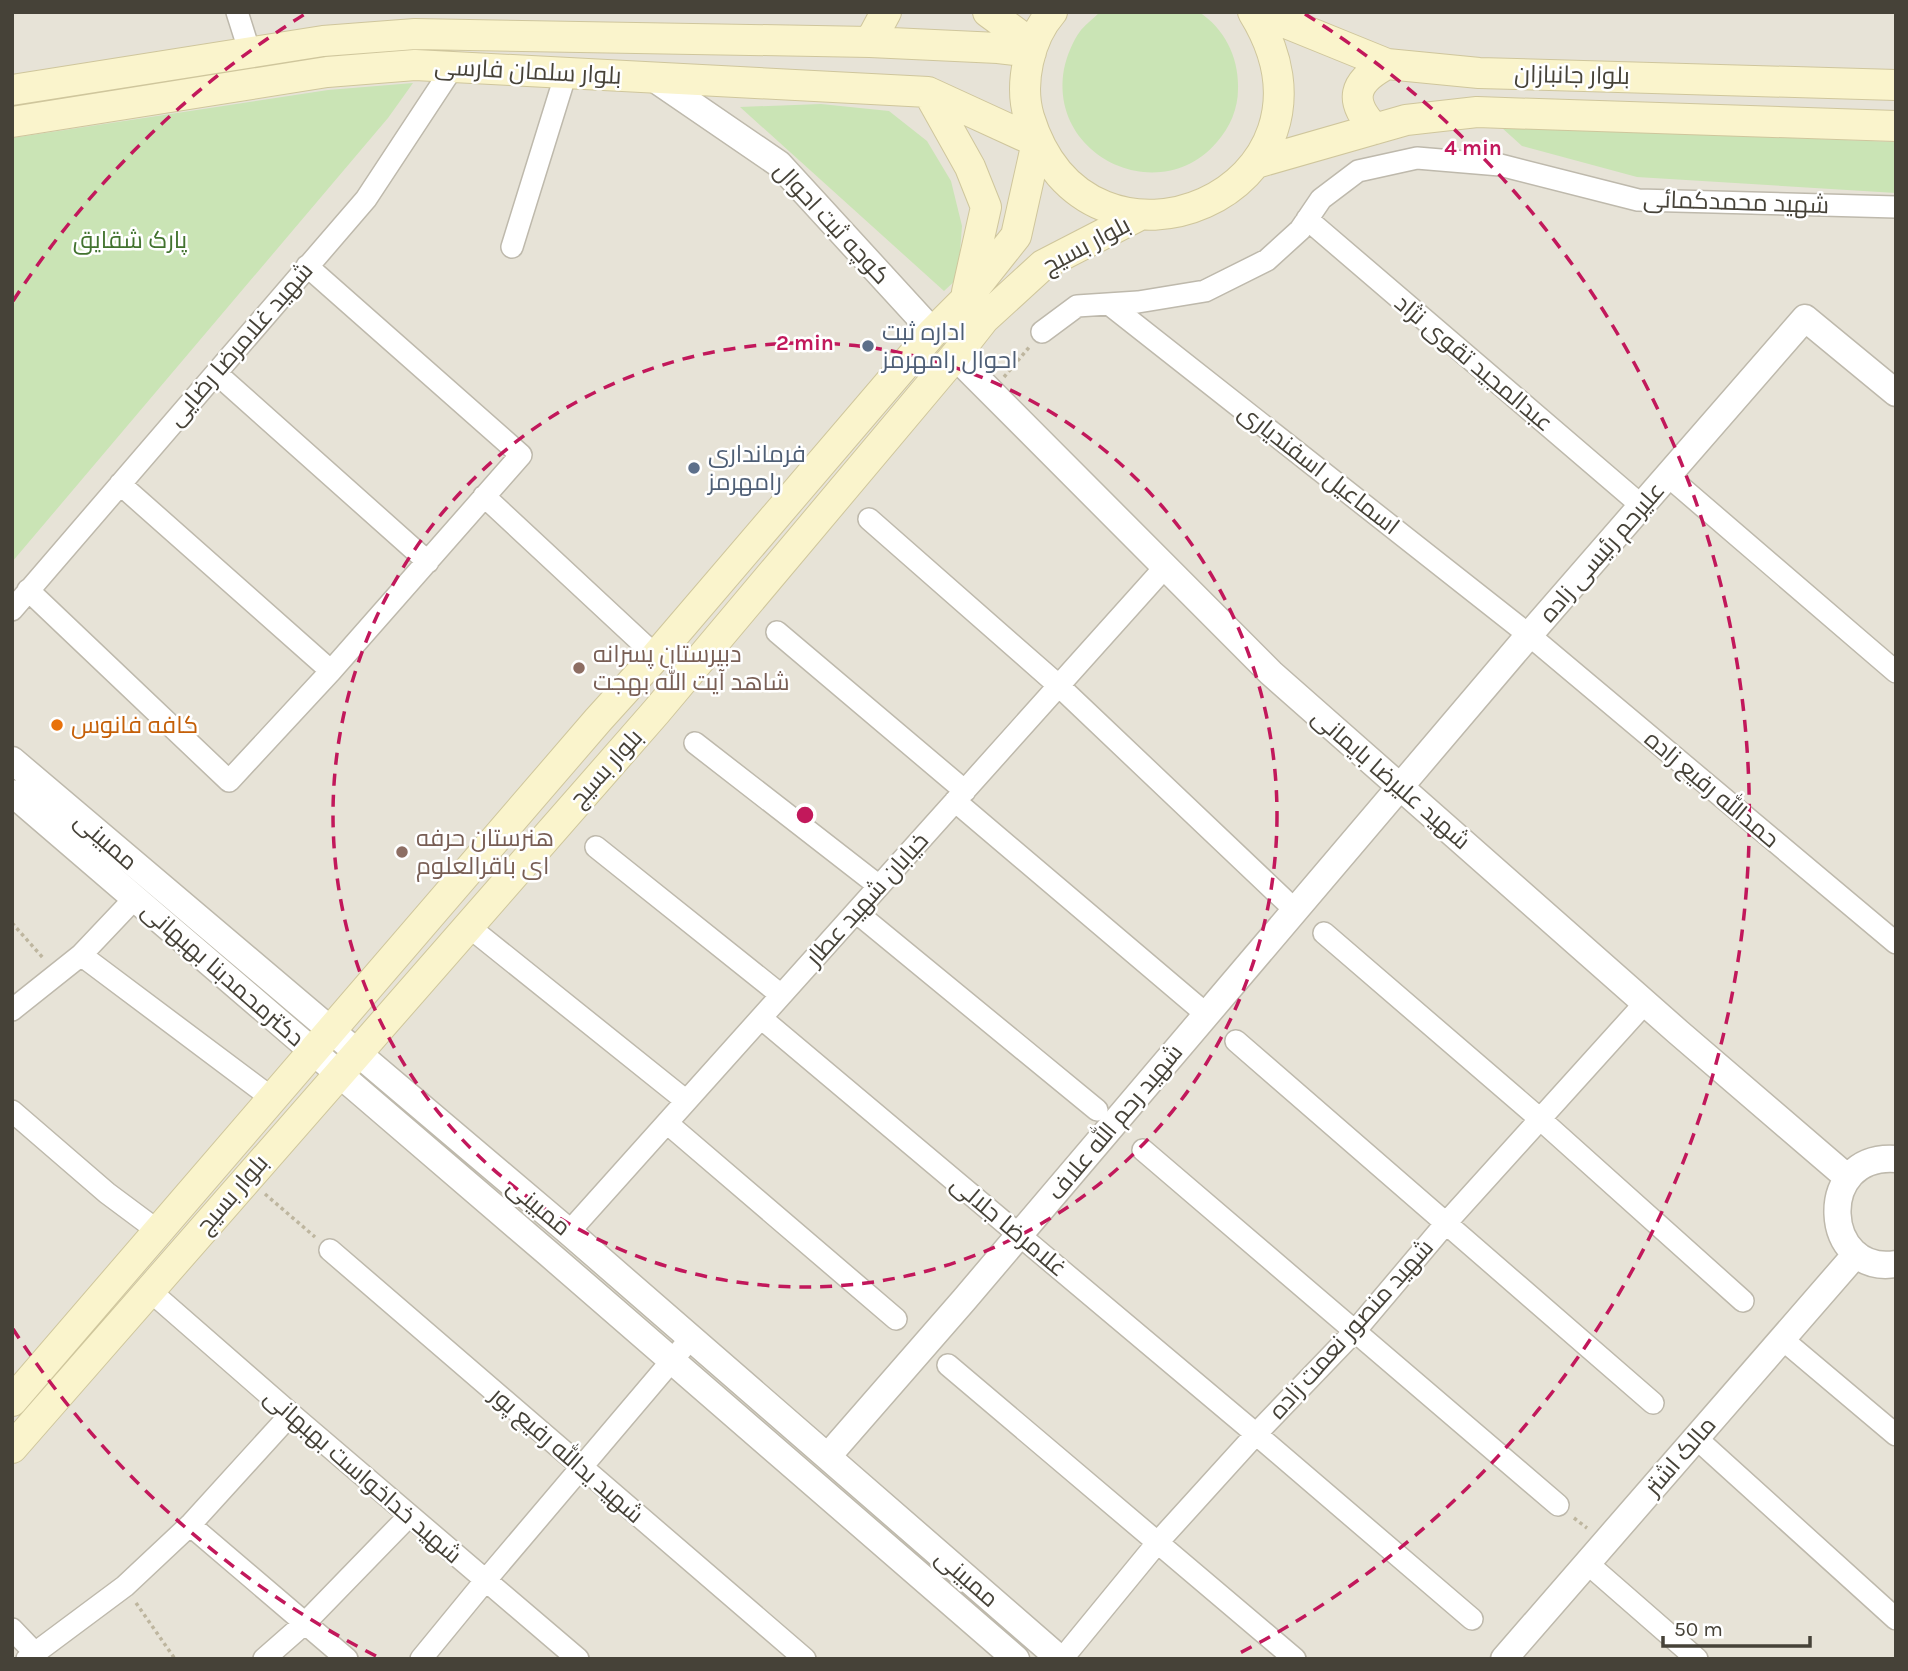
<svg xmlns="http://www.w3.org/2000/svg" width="1908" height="1671" font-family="Karla,Cairo,sans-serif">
  <rect width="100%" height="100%" fill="#f3f1e9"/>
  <path fill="#e7e3d7" d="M12 12H1896V1659H12Z"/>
  <path fill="#cae4b5" d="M1100 12H1199C1225 29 1239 58 1238 89 1238 109 1230 127 1217 142 1160 209 1048 157 1064 69 1067 56 1072 42 1081 30 1086 24 1094 18 1100 12Z
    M413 83 388 118 12 562V138L328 90Z
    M821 104 889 111 927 141 951 181 962 226 958 278 944 291 740 107Z
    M1501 127 1896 142V193L1637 177 1522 146Z"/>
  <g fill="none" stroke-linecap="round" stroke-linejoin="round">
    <g stroke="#beb9ac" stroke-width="24">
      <path id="minor" d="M237 12 250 53
        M1307 219 1642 506
        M512 247 566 73
        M1109 304 1529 635 1896 943
        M1042 332 1077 306 1138 302 1205 291 1267 260 1300 230 1321 199 1358 171 1417 158 1500 165 1638 200 1896 207
        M216 373 428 562
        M1668 476 1896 672
        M120 484 331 671
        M484 496 656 656
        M869 519 1058 685 1295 910
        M28 590 229 781 331 671 521 455 307 266
        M12 610 366 199 453 67
        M777 632 965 791
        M695 743 879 886
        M955 801 1206 1014
        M596 847 781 995
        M856 912 1097 1110
        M468 926 685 1100
        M1324 933 1540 1119 1743 1301
        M81 955 273 1099
        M12 1010 81 955 135 898
        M761 1018 1256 1434 1472 1619
        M1236 1041 1653 1403
        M12 1111 107 1193 158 1231
        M667 1123 896 1319
        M1143 1150 1558 1505
        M569 1232 1166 566
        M330 1250 805 1659
        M149 1290 291 1414 578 1659
        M1782 1339 1896 1435
        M948 1365 1295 1659
        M1696 1438 1896 1619
        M190 1525 347 1659
        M1587 1563 1697 1659
        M12 1629 35 1653
        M27 1659 125 1586 190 1525 291 1414
        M264 1659 305 1623 409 1516
        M421 1659 485 1581 691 1338
        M1062 1659 1158 1542 1256 1434 1355 1331 1447 1222 1645 1003"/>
    </g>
    <g stroke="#beb9ac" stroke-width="29">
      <path id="tertiary" d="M652 77 779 164 933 332
        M955 356 1271 673 1678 1032 1848 1178
        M12 760 569 1232 1060 1659
        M12 793 549 1254 1016 1659
        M1896 1159C1814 1153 1822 1276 1896 1264
        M828 1456 964 1300 1529 635 1805 318 1896 393
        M1504 1659 1856 1254"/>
    </g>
    <g stroke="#cfc69c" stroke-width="32">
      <path id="secondary" d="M988 12 1033 45
        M1052 12C1029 38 1019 84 1029 117 1088 308 1363 190 1253 12
        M1259 12 1387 64 1479 73 1896 85
        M870 42 886 12
        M12 90 323 41 415 34 870 42 998 48 1031 52
        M928 92 970 167 986 207 967 292
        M12 122 327 72 415 65 928 92 1037 142 1016 236 966 299 933 332 656 656 598 720 12 1401
        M1375 129C1348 101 1353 82 1387 64
        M1256 163 1406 120 1477 112 1896 126
        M12 1448 656 712 955 356 984 319 1043 265 1140 215"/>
    </g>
    <path stroke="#beb69f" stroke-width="3.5" stroke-dasharray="3.5 3.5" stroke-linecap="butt" d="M1004 377 1031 345
      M12 923 44 959
      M265 1194 315 1237
      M1574 1518 1587 1528
      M136 1603 175 1659"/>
    <use href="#minor" stroke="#fff" stroke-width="21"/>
    <use href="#tertiary" stroke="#fff" stroke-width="26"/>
    <use href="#secondary" stroke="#faf4cc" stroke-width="30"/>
  </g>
  <g fill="none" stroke="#c2185b" stroke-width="3.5" stroke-dasharray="12 9">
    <circle cx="805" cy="815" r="472"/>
    <path d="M376 1656A944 944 0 0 1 13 1329M13 301A944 944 0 0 1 305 14M1305 14A944 944 0 0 1 1234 1656"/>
  </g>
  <g fill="#5c6f8a" stroke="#fff" stroke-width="2.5">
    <circle cx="868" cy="346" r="7"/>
    <circle cx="694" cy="468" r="7"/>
  </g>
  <g fill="#8d6e63" stroke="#fff" stroke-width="2.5">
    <circle cx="579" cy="668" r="7"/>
    <circle cx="402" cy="852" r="7"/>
  </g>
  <circle fill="#e8710a" stroke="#fff" stroke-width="2.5" cx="57" cy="725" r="7"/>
  <g text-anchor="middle" stroke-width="5" stroke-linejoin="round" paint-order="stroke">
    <g font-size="24" fill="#464238" stroke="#fff">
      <text transform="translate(528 71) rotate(3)" y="8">بلوار سلمان فارسی</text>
      <text transform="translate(1572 75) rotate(1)" y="8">بلوار جانبازان</text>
      <text transform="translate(1736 202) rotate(2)" y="8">شهید محمدکمائی</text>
      <text transform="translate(832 223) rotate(47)" y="8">کوچه ثبت احوال</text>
      <text transform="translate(1086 245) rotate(-28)" y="8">بلوار بسیج</text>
      <text transform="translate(240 344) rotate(-49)" y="8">شهید غلامرضا رضایی</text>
      <text transform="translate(1474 363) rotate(40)" y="8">عبدالمجید تقوی نژاد</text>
      <text transform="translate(1319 469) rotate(38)" y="8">اسماعیل اسفندیاری</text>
      <text transform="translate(1602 552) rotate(-49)" y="8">علیرحم رئیسی زاده</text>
      <text transform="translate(606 768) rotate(-48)" y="8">بلوار بسیج</text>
      <text transform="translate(1391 779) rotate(41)" y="8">شهید علیرضا بایمانی</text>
      <text transform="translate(1712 789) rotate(40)" y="8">حمدالله رفیع زاده</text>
      <text transform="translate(106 841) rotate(41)" y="8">ممبینی</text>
      <text transform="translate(867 899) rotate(-48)" y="8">خیابان شهید عطار</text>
      <text transform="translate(223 974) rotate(41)" y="8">دکترمحمدبنا بهبهانی</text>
      <text transform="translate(1115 1122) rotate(-50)" y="8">شهید رحم الله علاف</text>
      <text transform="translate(232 1194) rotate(-49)" y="8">بلوار بسیج</text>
      <text transform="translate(539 1207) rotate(40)" y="8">ممبینی</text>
      <text transform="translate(1009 1226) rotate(40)" y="8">غلامرضا جلالی</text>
      <text transform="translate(1351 1329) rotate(-48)" y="8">شهید منصور نعمت زاده</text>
      <text transform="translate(567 1455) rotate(41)" y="8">شهید یدالله رفیع پور</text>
      <text transform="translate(1680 1456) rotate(-49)" y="8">مالک اشتر</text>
      <text transform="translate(363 1476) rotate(41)" y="8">شهید خداخواست بهبهانی</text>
      <text transform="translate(967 1578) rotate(41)" y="8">ممبینی</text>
    </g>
    <g font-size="24" fill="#42732f" stroke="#fff">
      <text x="130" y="248">پارک شقایق</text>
    </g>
    <g font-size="24" fill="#4e5e75" stroke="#fff" text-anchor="start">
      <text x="882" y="340">اداره ثبت<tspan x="882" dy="28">احوال رامهرمز</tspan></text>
      <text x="708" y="462">فرمانداری<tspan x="708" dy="28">رامهرمز</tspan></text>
    </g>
    <g font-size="24" fill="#785e54" stroke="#fff" text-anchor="start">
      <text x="593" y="662">دبیرستان پسرانه<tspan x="593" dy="28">شاهد آیت الله بهجت</tspan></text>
      <text x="416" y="846">هنرستان حرفه<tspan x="416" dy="28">ای باقرالعلوم</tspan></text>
    </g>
    <g font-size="24" fill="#c56008" stroke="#fff" text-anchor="start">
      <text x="71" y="733">کافه فانوس</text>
    </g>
  </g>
  <circle cx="805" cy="815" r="10" fill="#c2185b" stroke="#fff" stroke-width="3.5"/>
  <g font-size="21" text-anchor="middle" font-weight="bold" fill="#c2185b" stroke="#fff" stroke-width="5" stroke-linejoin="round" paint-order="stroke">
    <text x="1473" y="155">4 min</text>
    <text x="805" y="350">2 min</text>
  </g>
  <rect width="1908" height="1671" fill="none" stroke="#464238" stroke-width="28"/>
  <path d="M1663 1636v10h147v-10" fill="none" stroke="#464238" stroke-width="3.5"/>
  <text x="1674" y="1636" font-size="21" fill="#464238" stroke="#ffffff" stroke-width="5" paint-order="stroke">50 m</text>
</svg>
